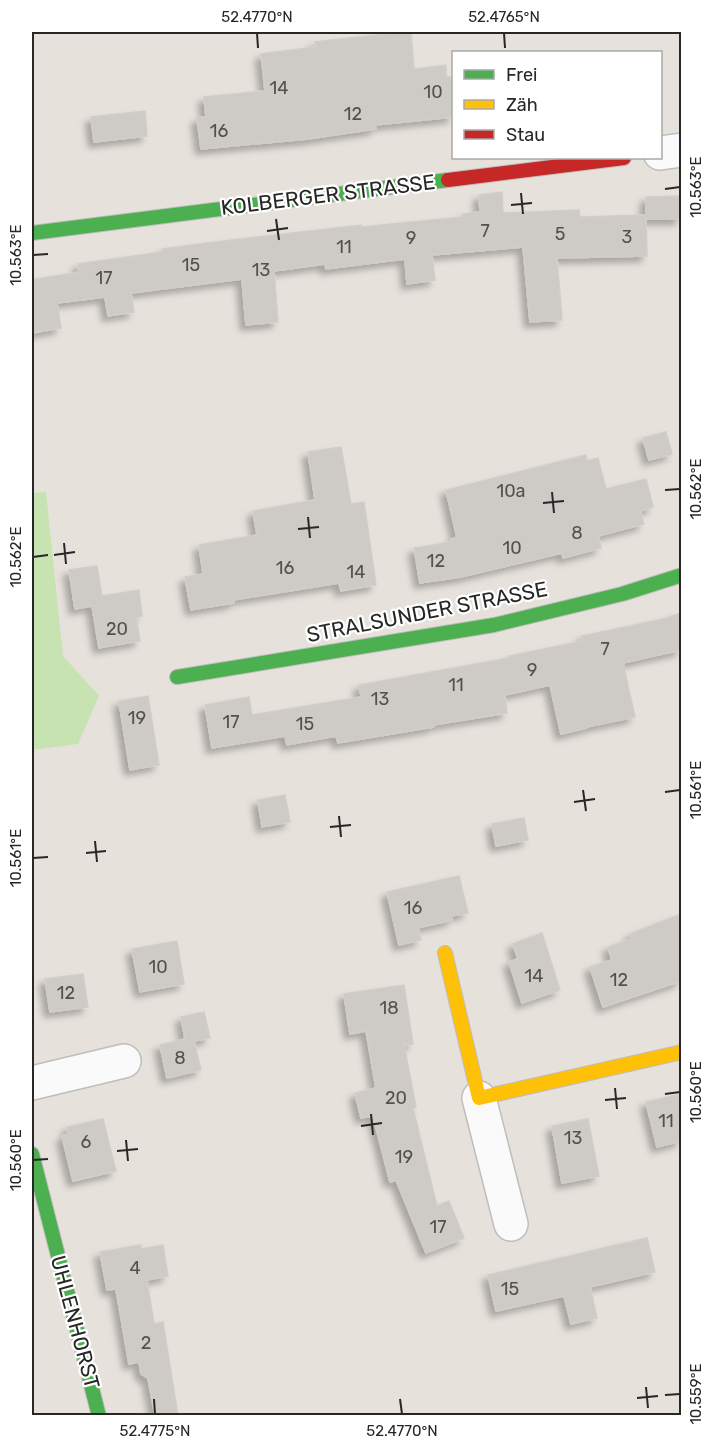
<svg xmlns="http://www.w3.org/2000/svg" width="713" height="1447" font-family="Rubik,sans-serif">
  <defs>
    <filter id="shadow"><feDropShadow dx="-5.5" dy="5.5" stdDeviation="3" flood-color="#0004"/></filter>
  </defs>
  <rect width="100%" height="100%" fill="#e6e1db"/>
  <path fill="#c7e3b2" d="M46 492 63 656 99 696 78 744 32 750V493Z"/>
  <path fill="#cecbc7" stroke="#d1cdc8" stroke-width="1.5" filter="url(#shadow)" d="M385 32H411L414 69 446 65V77H451L453 117 375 125 376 129 308 139 201 149 197 118 206 117 204 97 265 91 261 54 316 47 315 42 385 34Z
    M145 111 147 136 94 142 91 117Z
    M502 192 503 213 579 210 580 217 646 215 647 256 557 258 562 320 530 322 523 247 432 255 435 280 407 284 405 259 326 269 325 264 274 271 278 322 246 325 242 279 131 293 134 312 108 316 105 297 57 303 61 328 32 333V280L79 272 78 264 162 252V249L215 242 361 225V227L463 217V214L480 212 479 195Z
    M681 196V219H646V197Z
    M666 432 672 454 649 460 643 438Z
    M341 447 351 504 364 502 376 585 341 591 339 583 233 600 234 603 191 610 185 577 203 574 199 545 257 535 253 511 315 500 308 452Z
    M586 455 587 461 598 458 606 489 646 479 653 507 640 511 644 524 598 536 601 548 563 558 562 553 461 577 420 583 414 548 452 542 451 539 457 538 446 490Z
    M97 566 102 596 139 590 142 616 136 617 140 641 99 648 92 606 75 609 69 570Z
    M681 613V650L623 663 635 717 587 727V728L561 734 550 685 505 695 507 713 433 725 434 727 338 743 336 736 287 745 285 736 212 748 205 705 249 697 252 715 361 697 359 685 509 658V656L583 641 582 636 663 619Z
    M148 696 159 765 130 770 119 701Z
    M285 795 290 822 262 827 258 800Z
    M524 818 528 840 496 846 492 824Z
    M459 876 468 913 451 916 452 920 418 928 421 940 399 945 387 892Z
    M681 914V981L603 1007 590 967 612 960 608 947 632 939 630 934Z
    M542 933 560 990 522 1003 509 962 518 959 513 944Z
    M177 941 184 984 140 992 132 949Z
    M83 974 88 1007 50 1012 45 979Z
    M404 985 413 1044 404 1045 416 1107 413 1108 437 1206 449 1201 464 1238 426 1253 396 1180 390 1182 373 1116 361 1118 355 1093 376 1088 366 1031 350 1034 344 994Z
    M204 1012 210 1038 194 1041 201 1070 167 1078 160 1045 185 1039 181 1017Z
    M681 1094V1141L657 1147 646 1102Z
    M103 1119 116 1171 73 1181 62 1136 69 1134 67 1127Z
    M588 1119 599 1176 562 1183 552 1126Z
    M647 1238 655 1272 590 1287 597 1318 571 1324 564 1296 496 1311 488 1275Z
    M141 1245V1249L163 1245 168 1276 147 1280 154 1324 163 1322 178 1416H155L148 1378 141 1374 139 1362 129 1364 116 1289 107 1290 100 1252Z"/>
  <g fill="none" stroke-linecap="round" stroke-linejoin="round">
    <g stroke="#bfbdbd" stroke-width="36">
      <path id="street" d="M660 153 682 150
        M32 1083 124 1061
        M479 1098 511 1224"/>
    </g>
    <g stroke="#bfbdbd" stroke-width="16">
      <path id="fast" d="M32 233 448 180
        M177 677 494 625 622 594 682 575
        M32 1154 99 1416"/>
    </g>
    <g stroke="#bfbdbd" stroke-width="16">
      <path id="slow" d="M445 953 479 1098 682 1052"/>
    </g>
    <g stroke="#bfbdbd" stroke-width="16">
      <path id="jam" d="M448 180 624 158"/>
    </g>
    <use href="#street" stroke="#fbfafa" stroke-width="33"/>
    <use href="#fast" stroke="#4caf50" stroke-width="14"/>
    <use href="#slow" stroke="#ffc107" stroke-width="14"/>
    <use href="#jam" stroke="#c62828" stroke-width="14"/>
  </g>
  <path fill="none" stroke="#272727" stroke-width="2" d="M257 33 258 48M504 33 505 48M665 189 680 187M521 193 523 214M511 205 532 203M276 219 279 240M267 231 288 228M33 255 48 254M665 490 680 489M552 492 554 513M543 503 564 501M308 517 310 538M298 529 319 527M64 543 66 564M54 555 75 552M33 557 48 555M583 790 586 811M665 792 680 790M574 802 595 799M339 816 341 837M330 827 351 825M95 841 97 862M86 853 106 851M33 858 48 857M615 1088 617 1109M665 1094 680 1092M605 1100 626 1098M371 1114 373 1135M361 1126 382 1123M126 1140 128 1161M117 1151 138 1149M33 1160 48 1159M646 1387 648 1408M665 1395 680 1394M637 1398 658 1396M154 1399 155 1414M400 1399 402 1414"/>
  <g text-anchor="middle" stroke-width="4.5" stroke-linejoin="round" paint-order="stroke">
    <g font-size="18" fill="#525150">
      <text x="279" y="94">14</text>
      <text x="433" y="98">10</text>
      <text x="353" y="120">12</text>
      <text x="219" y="137">16</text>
      <text x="485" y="237">7</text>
      <text x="560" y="240">5</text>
      <text x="627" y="243">3</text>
      <text x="411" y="244">9</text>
      <text x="344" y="253">11</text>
      <text x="191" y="271">15</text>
      <text x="261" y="276">13</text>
      <text x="104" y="284">17</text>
      <text x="511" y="497">10a</text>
      <text x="577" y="539">8</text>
      <text x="512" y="554">10</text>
      <text x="436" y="567">12</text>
      <text x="285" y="574">16</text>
      <text x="356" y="578">14</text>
      <text x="117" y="635">20</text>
      <text x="605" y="655">7</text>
      <text x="532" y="676">9</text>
      <text x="456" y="691">11</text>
      <text x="380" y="705">13</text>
      <text x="137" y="724">19</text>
      <text x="231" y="728">17</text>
      <text x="305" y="730">15</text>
      <text x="413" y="914">16</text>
      <text x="158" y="973">10</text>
      <text x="534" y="982">14</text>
      <text x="619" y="986">12</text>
      <text x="66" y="999">12</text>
      <text x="389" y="1014">18</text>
      <text x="180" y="1064">8</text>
      <text x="396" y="1104">20</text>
      <text x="666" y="1127">11</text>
      <text x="573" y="1144">13</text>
      <text x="86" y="1148">6</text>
      <text x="404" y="1163">19</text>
      <text x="438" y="1233">17</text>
      <text x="135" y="1274">4</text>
      <text x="510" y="1295">15</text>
      <text x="146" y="1349">2</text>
    </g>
    <g font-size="21" fill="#272727" stroke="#fff">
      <text transform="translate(328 195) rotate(-7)" y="7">KOLBERGER STRASSE</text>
      <text transform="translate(427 612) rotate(-11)" y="7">STRALSUNDER STRASSE</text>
      <text transform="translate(75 1322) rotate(75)" y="7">UHLENHORST</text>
    </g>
  </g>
  <rect width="713" height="1447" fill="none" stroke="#ffffff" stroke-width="66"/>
  <rect x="452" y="51" width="210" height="108" fill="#ffffff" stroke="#a9a9a9" stroke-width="1.5"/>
  <rect x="464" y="70" width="30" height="9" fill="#4caf50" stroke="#a9a9a9" stroke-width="1.5"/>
  <text x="506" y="81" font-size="18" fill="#272727">Frei</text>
  <rect x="464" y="100" width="30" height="9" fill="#ffc107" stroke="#a9a9a9" stroke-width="1.5"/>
  <text x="506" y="111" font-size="18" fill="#272727">Zäh</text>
  <rect x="464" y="130" width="30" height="9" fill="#c62828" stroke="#a9a9a9" stroke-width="1.5"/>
  <text x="506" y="141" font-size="18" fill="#272727">Stau</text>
  <rect x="33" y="33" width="647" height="1381" fill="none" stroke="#272727" stroke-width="2"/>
  <g font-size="15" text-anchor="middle" fill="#272727">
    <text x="257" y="22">52.4770°N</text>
    <text x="504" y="22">52.4765°N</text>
    <text transform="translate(696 187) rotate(-90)" y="5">10.563°E</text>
    <text transform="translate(16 255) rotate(-90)" y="5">10.563°E</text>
    <text transform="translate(696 489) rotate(-90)" y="5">10.562°E</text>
    <text transform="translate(16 557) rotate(-90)" y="5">10.562°E</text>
    <text transform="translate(696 790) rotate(-90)" y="5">10.561°E</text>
    <text transform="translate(16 858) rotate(-90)" y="5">10.561°E</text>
    <text transform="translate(696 1092) rotate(-90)" y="5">10.560°E</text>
    <text transform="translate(16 1160) rotate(-90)" y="5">10.560°E</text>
    <text transform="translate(696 1394) rotate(-90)" y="5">10.559°E</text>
    <text x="155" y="1436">52.4775°N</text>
    <text x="402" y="1436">52.4770°N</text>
  </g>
</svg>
